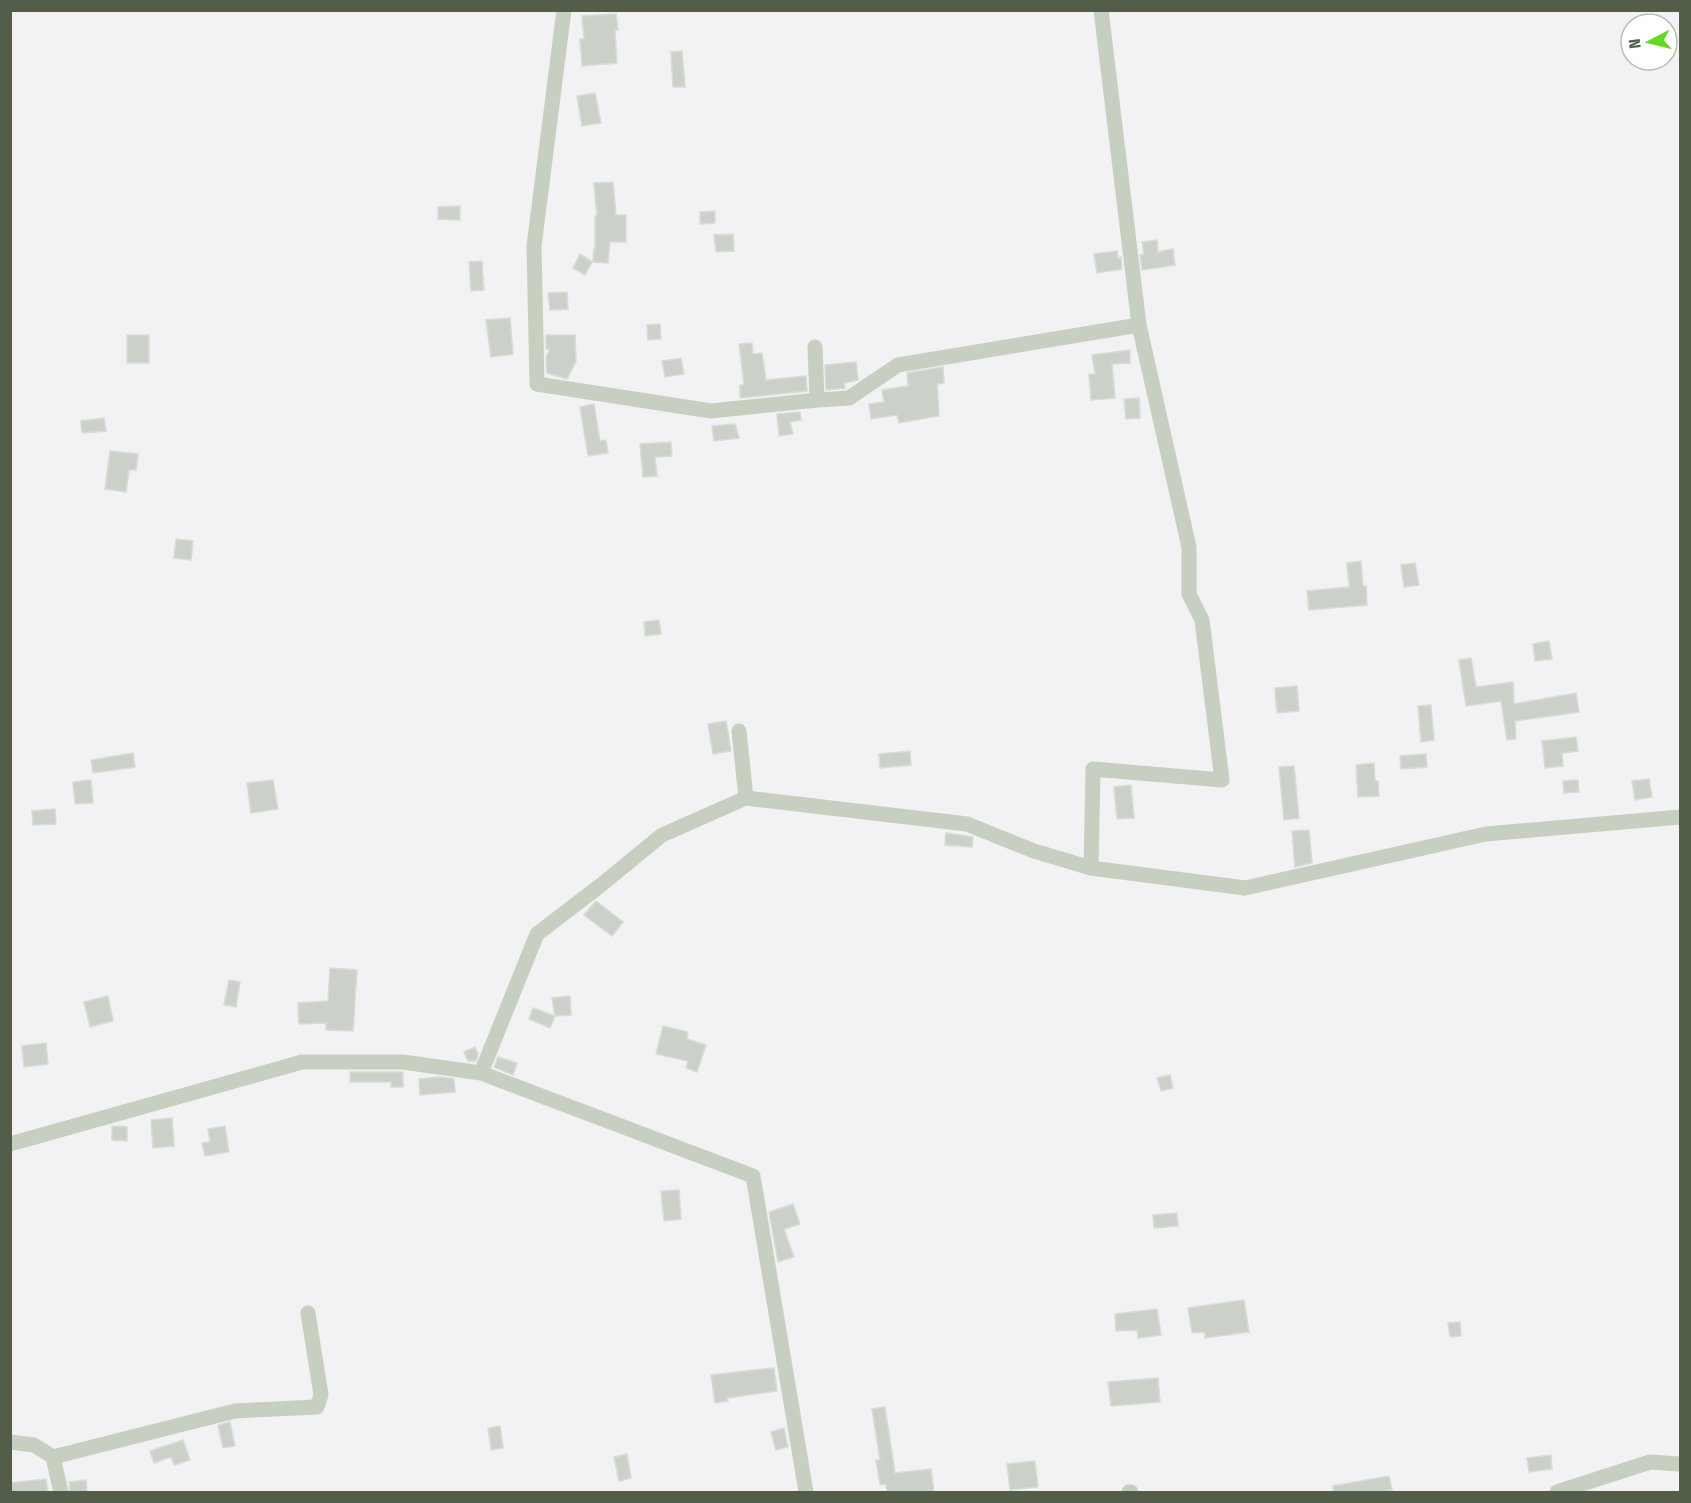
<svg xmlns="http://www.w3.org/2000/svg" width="1691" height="1503" font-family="'Fira Sans Condensed',sans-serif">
  <rect width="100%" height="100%" fill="#f2f1f3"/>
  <path fill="#cbd0c9" stroke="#d7dcd6" stroke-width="1.5" d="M616 14 618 30H615L617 63 582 66 580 39H584L582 16Z
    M682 51 685 87H673L671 52Z
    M595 93 601 123 582 126 577 96Z
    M613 182 616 215H626V242H610L608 263 593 262 594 249H595V216H597L594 183Z
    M460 206V220L438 219V207Z
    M715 211V223L700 224V212Z
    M733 234 734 251 716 252 714 235Z
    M1157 240 1158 252 1173 249 1175 265 1142 270 1140 255 1144 254 1142 242Z
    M1117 251 1118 258 1121 257 1122 269 1097 273 1094 254Z
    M580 254 592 262 585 275 573 268Z
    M482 261 484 290 471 291 469 262Z
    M567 292 568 309 550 310 548 293Z
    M510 318 513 354 491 357 486 320Z
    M660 324 661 339 648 340 647 325Z
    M127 335H149V363H127Z
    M546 335H575L576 361 567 379 547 373 546 357 550 349H546Z
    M752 343 753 354 762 353 766 380 806 376 807 391 740 398V385H744L739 344Z
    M1130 350V363L1112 364 1115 398 1091 400 1089 374H1095L1092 355Z
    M681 358 684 374 665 377 662 361Z
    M856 362 858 380 844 383 845 388 826 390 825 365Z
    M943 367 944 383 937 384 939 416 899 423 897 415 871 419 869 404 884 402 882 390 908 386 907 373Z
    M1139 398 1140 418 1126 419 1124 399Z
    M594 404 600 441 606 440 608 453 588 456 580 407Z
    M800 412 801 420 790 422 793 434 779 436 777 414Z
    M104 418 106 431 82 433 81 421Z
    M735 424 739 438 714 441 712 426Z
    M671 442 672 456 655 457 657 476 643 477 640 444Z
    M110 451 138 454 136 470H129L126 492 105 489Z
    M176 539 193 541 191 560 174 558Z
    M1361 561 1363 586H1366L1367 605 1309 610 1307 591 1349 587 1347 563Z
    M1415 563 1419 585 1404 587 1401 565Z
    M659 620 661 634 645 636 644 622Z
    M1549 641 1552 659 1535 661 1533 644Z
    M1471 658 1476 687 1513 682 1514 704 1576 693 1579 712 1515 721 1516 739 1507 740 1501 701 1466 706 1459 660Z
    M1297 686 1299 711 1277 713 1275 688Z
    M1431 705 1434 740 1421 742 1418 706Z
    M726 721 731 751 713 754 708 724Z
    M1576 737 1578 751 1562 753 1563 766 1545 768 1542 741Z
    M910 751 911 765 880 768 879 754Z
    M133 753 135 767 93 773 91 760Z
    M1426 754 1427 767 1401 769 1400 756Z
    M1374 763 1375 781H1378L1379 796 1358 797 1356 765Z
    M1294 766 1299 818 1284 820 1279 767Z
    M1649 779 1652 797 1635 800 1632 781Z
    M91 780 93 803 75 804 73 782Z
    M273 780 278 809 251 813 247 783Z
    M1578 780 1579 792 1564 793 1563 781Z
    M1131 785 1134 818 1117 819 1114 787Z
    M55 809 56 824 33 825 32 811Z
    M1309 830 1312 863 1295 867 1292 831Z
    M946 833 973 837 972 847 945 845Z
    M596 901 623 922 612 936 584 915Z
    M330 968 357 970 353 1031 326 1030V1023L299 1024 298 1003 328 1001Z
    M229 980 240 982 236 1007 224 1005Z
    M108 996 113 1021 90 1027 84 1002Z
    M570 996 571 1015 555 1016 552 998Z
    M533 1008 555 1016 550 1028 529 1019Z
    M663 1026 688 1032 687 1039 706 1045 697 1072 686 1068 688 1061 656 1054Z
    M46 1043 48 1064 24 1067 22 1046Z
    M475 1047 478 1054 476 1061H468L464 1052Z
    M498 1057 517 1063 513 1075 494 1067Z
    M350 1072H403V1087H391V1082H350Z
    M1170 1075 1173 1088 1161 1091 1157 1078Z
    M441 1077 454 1079 455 1092 420 1095 419 1079Z
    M172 1118 174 1146 153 1148 151 1120Z
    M112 1126 127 1127V1141L112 1140Z
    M225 1126 229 1152 205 1156 202 1143 210 1142 208 1129Z
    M679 1190 681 1219 664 1221 661 1191Z
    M793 1204 800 1224 784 1229 794 1257 778 1262 769 1212Z
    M1177 1213 1178 1226 1154 1228 1153 1215Z
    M1244 1300 1249 1332 1205 1338V1332L1192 1333 1188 1308Z
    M1157 1309 1161 1335 1138 1338 1137 1330 1116 1331 1115 1314Z
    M1460 1322 1461 1336 1450 1337 1448 1323Z
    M774 1368 777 1391 727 1398 728 1401 715 1403 711 1375Z
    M1158 1378 1160 1402 1111 1406 1108 1382Z
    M885 1407 895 1473 931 1469 934 1492H887L886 1484 880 1485 876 1460H880L872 1409Z
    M230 1422 235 1446 223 1448 218 1425Z
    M500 1426 503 1448 491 1450 488 1428Z
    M784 1428 788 1447 776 1450 771 1432Z
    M183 1440 190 1460 174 1465 171 1457 154 1463 150 1451Z
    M627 1454 631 1478 619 1481 614 1457Z
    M1551 1455 1552 1469 1529 1472 1527 1458Z
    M1035 1461 1038 1487 1010 1490 1007 1464Z
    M1389 1476 1392 1490 1375 1492H1333V1486Z
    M46 1479 48 1492H10V1483Z
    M86 1480 87 1492H70L69 1482Z"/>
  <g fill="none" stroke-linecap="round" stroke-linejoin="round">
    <path stroke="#c7cfc0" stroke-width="15" d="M564 10 534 246 537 384 711 411 817 400 849 398 898 365 1139 325 1101 10
      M815 347 817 400
      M739 731 746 798
      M1091 868 1093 769 1222 780 1202 620 1189 594V547L1139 325
      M481 1073 537 934 601 885 662 835 746 798 967 824 1034 851 1091 868 1245 888 1486 834 1680 817
      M10 1144 302 1062H403L481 1073 753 1176 806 1492
      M10 1442 34 1445 53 1457 61 1492
      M53 1457 235 1411 317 1407 321 1395 308 1313
      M1129 1492H1131
      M1557 1492 1650 1462 1680 1464"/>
  </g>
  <rect width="1691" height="1503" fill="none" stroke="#535e4a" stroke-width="24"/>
  <g transform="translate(1649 42) rotate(263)"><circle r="28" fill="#ffffff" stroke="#babfb7" stroke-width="1.5"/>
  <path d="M0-4.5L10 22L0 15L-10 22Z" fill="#64da25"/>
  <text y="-9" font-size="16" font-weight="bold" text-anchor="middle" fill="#535e4a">N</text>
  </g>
</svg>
